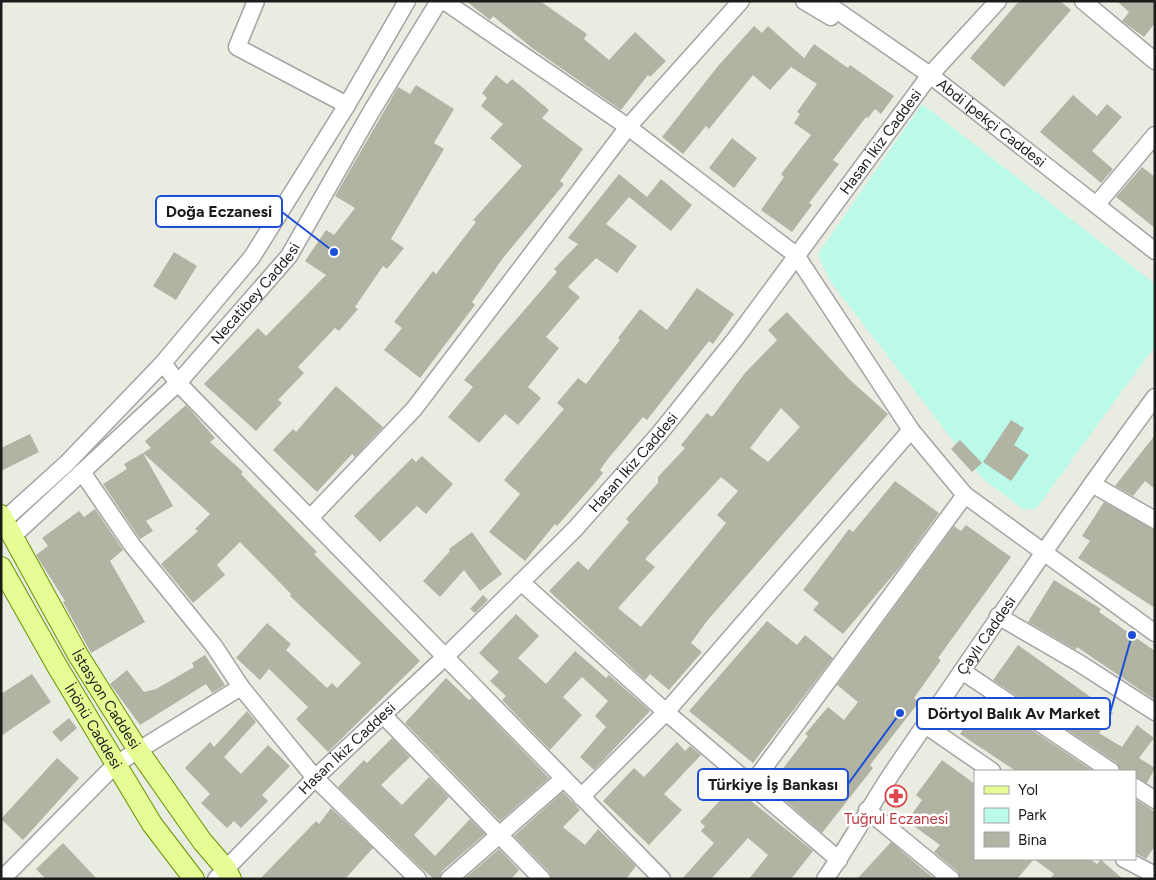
<svg xmlns="http://www.w3.org/2000/svg" width="1156" height="880" font-family="Figtree,sans-serif">
  <rect width="100%" height="100%" fill="#e9ede1"/>
  <path fill="#bbfae9" d="M922 104 1155 284V346L1036 509H1023L982 478 830 281 818 254Z"/>
  <path fill="#b1b3a3" fill-rule="evenodd" d="M466 1H540L587 34 584 39 609 60 635 32 666 61 650 77 648 75 621 110 532 48 493 16 490 20Z
    M1019 1H1060L1071 10 1004 87 970 58Z
    M1117 1H1155V23L1144 37 1122 21 1129 12Z
    M754 26 762 33 768 26 804 58 814 44 848 68 850 65 894 96 881 114 875 109 868 118 866 117 833 160 839 164 809 203 812 205 792 232 761 210 784 177 781 174 811 135 794 123 800 114 797 112 817 84 791 67 770 90 753 75 709 129 706 126 683 154 662 137 718 66Z
    M496 75 507 84 512 79 523 88 549 110 542 118 583 149 560 181 564 184 503 258 472 302 475 305 420 378 384 350 402 328 394 322 433 271 436 274 476 222 473 220 522 166 490 138 503 124 481 106 487 98 482 93Z
    M416 85 454 109 434 143 444 149 391 239 404 248 387 269 383 266 355 307 358 309 339 331 335 328 298 367 304 373 278 400 282 403 256 431 204 384 258 328 266 336 326 275 305 261 326 230 334 235 355 208 335 196 398 87 410 94Z
    M1073 95 1097 116 1107 104 1122 117 1092 151 1113 169 1101 183 1040 132Z
    M732 138 757 158 734 188 709 168Z
    M1142 167 1155 177V228L1116 197Z
    M619 174 647 197 661 179 692 205 671 231 629 197 606 224 637 246 617 273 596 258 568 287 580 297 546 337 559 348 528 387 541 398 518 425 505 414 479 443 448 417 473 387 464 380 557 272 554 269 578 244 568 238Z
    M174 252 197 266 176 300 153 286Z
    M697 288 734 314 713 344 709 341 647 420 643 417 607 460 600 470 603 473 594 484 557 526 555 524 525 561 489 532 520 494 504 480 564 409 557 403 578 378 586 384 620 340 618 338 640 309 667 330Z
    M787 312 850 380 888 414 707 621 691 643 702 652 669 690 650 674 645 680 549 591 578 561 588 570 629 522 626 519 658 483V477L685 448 681 445 707 413 712 417 745 373 777 340 768 330ZM781 408 800 427 768 462 750 448ZM721 477 738 491 717 515 726 523 641 627 618 608 655 567 645 559Z
    M336 386 383 427 355 457 352 454 317 492 273 450 293 429 296 432Z
    M186 405 215 438 210 442 243 472 241 474 317 552 314 554 420 661 328 752 296 719 308 707 269 669 260 680 236 658 267 623 291 644 286 650 327 688 332 683 337 688 361 663 290 596 291 594 240 542 217 565 225 575 193 603 161 564 198 531 195 529 210 514 143 453 151 448 145 441Z
    M1011 420 1024 428 1014 445 1029 455 1011 481 983 462Z
    M30 434 39 452 1 471V448Z
    M1155 435V489L1145 481 1133 496 1115 486Z
    M960 440 982 463 972 472 951 449Z
    M143 453 173 506 146 521 153 531 140 539 103 484 127 469 124 464Z
    M422 456 453 484 426 514 417 506 380 542 354 516 412 458 416 462Z
    M895 481 939 513 899 568 843 634 813 610 819 603 803 590 849 529 853 532Z
    M1104 502 1155 530V608L1078 558 1090 541 1082 536Z
    M95 509 123 550 110 561 145 622 91 653 63 602 65 601 36 555 48 546 42 538 79 511 84 517Z
    M966 525 1011 557 938 658 941 660 914 698 919 702 870 765 873 768 822 833 783 799 786 795 771 784 808 736 805 734 828 707 844 720 858 702 837 685 954 526 961 531Z
    M472 532 502 574 480 591 464 570 440 597 423 581 450 551 449 549Z
    M1054 580 1101 609 1099 612 1155 651V700L1077 647 1076 650 1028 622Z
    M483 595 488 600 475 613 470 609Z
    M516 614 539 636 518 658 546 684 575 651 606 678 609 675 650 711 594 770 580 757 606 727 595 716 608 701 582 677 563 697 582 715 550 750 502 700 506 696 490 681 499 672 479 653Z
    M767 621 797 645 805 635 833 658 753 763 689 711Z
    M1018 645 1113 713 1099 733 1122 747 1137 725 1154 738 1139 758 1155 768 1147 783 1135 777V771H1121L1117 763 993 680Z
    M205 655 225 685 212 693 206 684 140 725 110 684 127 670 144 692 156 689 194 667 192 663Z
    M32 674 51 702 1 736V694Z
    M446 678 469 700 472 698 549 778 500 821 405 723Z
    M984 698 1093 771H1016L960 734Z
    M247 711 256 722 224 757 241 774 268 745 290 766 262 795 268 801 241 828 234 821 227 828 201 803 210 794 185 768 210 742 214 747Z
    M69 718 77 728 61 742 52 732Z
    M392 738 410 757 381 785 402 805 429 777 449 797 414 835 435 856 470 819 485 834 442 871 439 879H434L420 867 338 787 364 760 367 763Z
    M677 742 685 751 690 746 701 755 664 794 682 810 649 845 603 801 634 768 644 777Z
    M57 758 79 778 23 840 1 819Z
    M942 760 975 784V859H1034L1017 879H961L957 871 934 852 940 845 907 821 922 800 916 795Z
    M563 792 580 810 563 827 585 845 598 829 636 866 626 879H552L549 872 514 836Z
    M740 792 813 851 791 879H749L768 855 748 838 711 879H682L714 843 701 831 705 826 700 822 725 795 732 801Z
    M1135 799 1155 812V846L1146 859 1135 853Z
    M331 808 373 848 345 879H260L316 821 319 824Z
    M891 842 921 868 935 879H857Z
    M63 843 97 879H46L36 869Z
    M499 849 519 870 511 879H464Z
    M1034 859H1090L1097 864 1101 860 1123 879H1050L1054 874Z"/>
  <g fill="none" stroke-linecap="round" stroke-linejoin="round">
    <g stroke="#a3a3a3" stroke-width="19">
      <g id="minor">
        <path d="M256 1 237 47 347 105"/>
        <path d="M444 1 628 127 796 255 911 430 965 495 1155 633"/>
        <path d="M804 1 831 17"/>
        <path id="s1" d="M823 1 930 75 1155 251"/>
        <path d="M1083 1 1155 61"/>
        <path d="M1097 204 1155 135"/>
        <path d="M163 363 178 383 662 879"/>
        <path d="M82 472 132 545 214 646 241 687 315 778 418 879"/>
        <path d="M1092 484 1155 520"/>
        <path d="M310 518 414 409 628 127 741 1"/>
        <path d="M4 520 66 464 163 363 252 257 347 105 407 1"/>
        <path id="s2" d="M12 537 178 383 289 256 371 112 439 1"/>
        <path d="M521 582 666 712 839 860"/>
        <path d="M998 616 1079 663 1155 712"/>
        <path d="M962 671 1111 771"/>
        <path d="M383 715 542 879"/>
        <path d="M925 725 992 771"/>
        <path d="M752 784 965 495"/>
        <path d="M1135 787 1155 800"/>
        <path d="M581 797 666 712 911 430"/>
        <path d="M867 810 951 879"/>
        <path d="M1124 859 1155 875"/>
        <path d="M2 879 116 764 241 687"/>
        <path id="s3" d="M216 879 315 778 445 657 575 529 659 434 736 338 930 75 998 1"/>
        <path d="M449 879 563 779"/>
        <path id="s4" d="M825 879C850 844 870 806 894 770 980 645 1065 519 1155 397"/>
      </g>
    </g>
    <g stroke="#649300" stroke-width="22">
      <g id="major">
        <path id="s5" d="M1 515 78 655 138 750 202 841 226 869 231 879"/>
        <path id="s6" d="M1 567 57 666 152 824 194 879"/>
      </g>
    </g>
    <use href="#minor" stroke="#fff" stroke-width="16"/>
    <use href="#major" stroke="#e6fd96" stroke-width="20"/>
  </g>
  <defs>
    <g id="pharmacy-ring" transform="scale(1.125)"><circle r="9.5" fill="#fff" stroke="#e0444e" stroke-width="1.5"/><path d="M-2-6h4v4h4v4h-4v4h-4v-4h-4v-4h4Z" fill="#e0444e"/></g>
  </defs>
  <g fill-rule="evenodd">
    <use href="#pharmacy-ring" x="896" y="796"/>
  </g>
  <g text-anchor="middle" stroke-width="5" stroke-linejoin="round" paint-order="stroke">
    <g font-size="15" fill="#1c1c1c" stroke="#fff">
      <text dy="5" stroke="none"><textPath href="#s1" startOffset="208">Abdi İpekçi Caddesi</textPath></text>
      <text dy="5" stroke="none"><textPath href="#s3" startOffset="995">Hasan İkiz Caddesi</textPath></text>
      <text dy="5" stroke="none"><textPath href="#s2" startOffset="345">Necatibey Caddesi</textPath></text>
      <text dy="5" stroke="none"><textPath href="#s3" startOffset="590">Hasan İkiz Caddesi</textPath></text>
      <text dy="5" stroke="none"><textPath href="#s4" startOffset="292">Çaylı Caddesi</textPath></text>
      <text dy="5" stroke="none"><textPath href="#s5" startOffset="212">İstasyon Caddesi</textPath></text>
      <text dy="5" stroke="none"><textPath href="#s6" startOffset="184">İnönü Caddesi</textPath></text>
      <text dy="5" stroke="none"><textPath href="#s3" startOffset="185">Hasan İkiz Caddesi</textPath></text>
    </g>
    <g font-size="15" fill="#be3a42" stroke="#fff">
      <text x="896" y="824">Tuğrul Eczanesi</text>
    </g>
  </g>
  <path fill="none" stroke="#1d4ed8" stroke-width="2" d="M334 252L282 212M1132 635L1110 713M900 713L848 784"/>
  <g fill="#1d4ed8" stroke="#fff" stroke-width="2">
    <circle cx="334" cy="252" r="5"/>
    <circle cx="1132" cy="635" r="5"/>
    <circle cx="900" cy="713" r="5"/>
  </g>
  <g fill="#fff" stroke="#1d4ed8" stroke-width="2">
    <rect x="156" y="196" width="126" height="31" rx="5"/>
    <rect x="917" y="698" width="193" height="31" rx="5"/>
    <rect x="698" y="769" width="150" height="31" rx="5"/>
  </g>
  <g font-size="16" text-anchor="middle" font-weight="bold" fill="#1c1c1c">
    <text x="219" y="217">Doğa Eczanesi</text>
    <text x="1014" y="719">Dörtyol Balık Av Market</text>
    <text x="773" y="790">Türkiye İş Bankası</text>
  </g>
  <rect width="1156" height="880" fill="none" stroke="#1c1c1c" stroke-width="5"/>
  <rect x="974" y="770" width="162" height="90" fill="#ffffff" stroke="#a4a4a4"/>
  <rect x="984" y="786" width="25" height="8" fill="#e6fd96" stroke="#a4a4a4"/>
  <text x="1018" y="795" font-size="15" fill="#1c1c1c">Yol</text>
  <rect x="984" y="808" width="25" height="15" fill="#bbfae9" stroke="#a4a4a4"/>
  <text x="1018" y="820" font-size="15" fill="#1c1c1c">Park</text>
  <rect x="984" y="832" width="25" height="15" fill="#b1b3a3" stroke="#a4a4a4"/>
  <text x="1018" y="845" font-size="15" fill="#1c1c1c">Bina</text>
</svg>
